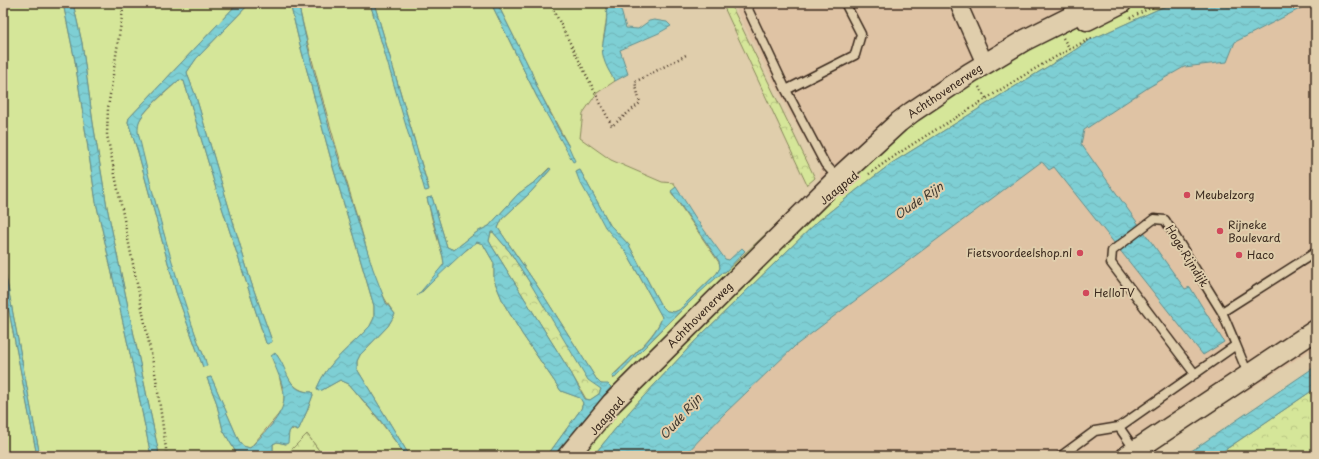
<svg xmlns="http://www.w3.org/2000/svg" width="1319" height="459" font-family="'Playpen Sans',sans-serif">
  <defs>
    <pattern id="forest-crowns" width="20" height="18" patternUnits="userSpaceOnUse"><rect width="20" height="18" fill="#d5e699"/><path d="M2 6a3 3 0 1 1 6 0M12 15a3 3 0 1 1 6 0" fill="none" stroke="#b8c583"/></pattern>
    <pattern id="water-waves" width="16" height="10" patternUnits="userSpaceOnUse"><rect width="16" height="10" fill="#7ecfd4"/><path d="M0 5q4-4 8 0t8 0" fill="none" stroke="#6eb2b6"/></pattern>
  </defs>
  <rect width="100%" height="100%" fill="#e0ceac"/>
  <filter id="ink" filterUnits="userSpaceOnUse"><feTurbulence type="fractalNoise" baseFrequency=".025" numOctaves="2"/><feDisplacementMap in="SourceGraphic" scale="8" xChannelSelector="R" yChannelSelector="G"/><feConvolveMatrix kernelMatrix="1 2 1 2 8 2 1 2 1" color-interpolation-filters="sRGB"/></filter>
  <g filter="url(#ink)">
    <path fill="#dfc3a4" d="M733 3H854L857 9 872 3H1088L820 183V165L787 109Z
      M1274 3H1316V347L1242 394 1232 385 1149 456H677L727 399 1049 138Z"/>
    <path fill="#d5e699" stroke="#88885c" d="M3 3H63L75 61 96 202 133 367 151 456H40L3 261Z
      M73 3H238L129 118 128 122 138 152 176 292 203 367 205 359C181 303 166 242 150 183 147 169 135 136 138 124 141 112 170 89 179 80L184 81 217 192 266 343 272 341 251 282 196 97 188 76 187 72 196 59 250 3H290L299 41 333 167 374 306V318L370 326C351 347 327 362 317 388L322 390 340 380 349 384 380 421 406 456H323L307 434 287 454 282 455V456H273V444L277 442 286 444C289 439 287 434 291 429L298 431 307 411 313 395 312 392C291 393 285 371 277 355L280 380 284 397 283 407 278 415 250 448 243 446 239 441 211 377 207 378 216 401 223 430 238 456H159L158 449 107 207 93 123 82 43Z
      M298 3H370L426 191 429 189 374 3H491L537 97 568 145 538 89 531 71 497 3H605C609 17 604 30 603 43 601 57 608 70 615 81L597 93 583 113 580 138 611 160 662 182 674 183 676 187 671 192 720 264V268L717 273 679 310 674 312 667 311 660 304 629 245 610 225 580 170 576 172 626 252 662 317C657 335 626 362 612 376L613 379 704 288 723 272H725L820 183 1088 3H1172L1090 40 1072 52 1001 95 892 163 858 189 817 222 697 339 631 410 593 456H553L606 385 601 384 597 380 542 293 498 228 502 219 530 193 551 169 549 168 536 181 518 194 489 226 477 232 454 250 447 247 432 197 427 198 433 223 443 257 444 264 422 292C439 274 457 256 477 242L483 244 494 263V280L504 304 522 334 561 391 581 398 583 403 581 409 547 456H408V455L406 450 357 369V361L360 355 388 326 395 314C374 288 368 251 358 219 336 148 315 76 298 3Z
      M3 280 37 456H3Z"/>
    <path fill="url(#forest-crowns)" stroke="#88885c" d="M722 3H730L815 178 807 185Z
      M491 232H493L510 252 597 385 601 389 599 394 590 400 586 399 571 373 493 248 489 241Z
      M1316 388V456H1216Z
      M307 434 323 456H282L281 455 287 454Z"/>
    <path fill="url(#water-waves)" stroke="#638d8b" fill-rule="evenodd" d="M63 3H73L82 43 93 123 107 207 158 449 159 456H151L133 367 96 202 75 61Z
      M238 3H250L196 59 187 72 188 76 196 97 251 282 272 341V342L267 344 266 343 217 192 184 81 179 80C169 89 143 110 139 122 138 125 138 129 138 132 150 184 164 236 180 288 188 312 195 336 205 359L207 366 203 367 176 292 138 152 128 122 129 118Z
      M290 3H298L311 61 332 138 373 269 386 303 395 314 388 326 360 355 357 361V369L406 450 408 455V456H406L380 420 349 384 340 380 322 390 318 391 317 388C327 362 351 347 370 326L374 318V306L333 167 299 41Z
      M370 3H374L429 190 425 191Z
      M491 3H497L531 71 538 89 559 130 568 145 575 161 573 162 537 97Z
      M605 3H619L626 28 638 29 649 21 654 20 667 22 671 26 659 33 620 50 628 74 615 81C608 70 600 57 603 43 605 30 609 17 605 3Z
      M1172 3H1311L1235 42 1227 62 1184 67 1149 87 1084 130 1081 144 1185 289 1190 287 1224 342 1203 355 1054 167 1049 170 1043 163 1041 162 833 317 795 346 725 413 684 456H593L631 410 697 339 817 222 858 189 892 163 1001 95 1072 52 1090 40Z
      M550 168 551 169 530 193 502 219 498 228 542 293 597 380 601 384H608L611 387 553 456H547L581 409 583 403 580 398 561 391 522 334 504 304 494 280V263L483 244 477 242 467 249 417 296 444 264 443 257 427 198 432 197 447 247 454 250 477 232 489 226 518 194 536 181ZM491 232H493L510 252 530 283 588 380 601 389 599 394 590 400 585 399 571 373 493 248 489 241Z
      M580 170 610 225 629 245 660 304 667 311 674 312 679 310 717 273 720 268 719 261 671 191 676 187 697 220 725 259 729 260 742 248 745 251 725 272H723C684 305 650 342 615 378L612 377C626 362 658 335 662 317L626 252 605 227 597 212 579 180 576 172Z
      M3 261 40 456H37L3 280Z
      M275 353C289 368 286 393 312 392L313 395 307 411 298 431 292 428 289 432 288 443 286 444 277 442 273 444V456H238L223 430 216 401 207 378 211 377 213 381 239 441 243 446 250 448C262 435 284 416 284 398 285 386 275 367 271 356Z
      M1316 366V388L1216 456H1184Z"/>
    <g fill="none" stroke-linecap="round" stroke-linejoin="round">
      <g stroke="#3b2a1e" stroke-width="11">
        <path id="service" d="M745 3 786 90 825 164 838 178
          M786 90 855 55 861 34 845 3
          M1236 345 1248 374
          M1195 374 1111 263 1112 251 1154 219 1165 220 1222 312
          M1119 427 1135 450
          M1061 456 1095 431 1119 427 1236 345 1222 312 1316 252"/>
      </g>
      <g stroke="#3b2a1e" stroke-width="19">
        <path id="minor" d="M958 3 985 64"/>
      </g>
      <g stroke="#3b2a1e" stroke-width="23">
        <path id="tertiary" d="M1087 20 1121 3
          M568 456 612 403 838 178 899 122 912 112 970 73 1025 40 1099 3
          M1127 456 1316 330"/>
      </g>
      <path stroke="#3b2a1e" stroke-width="2.5" stroke-dasharray="1 3" stroke-linecap="butt" d="M124 3 108 108 107 135 156 378 167 456
        M550 3 612 126 640 103 635 82 688 54
        M1130 18 1160 3
        M1063 38 1070 49
        M979 87 986 98
        M869 174C899 152 930 133 962 114 1005 87 1048 59 1094 37"/>
      <use href="#service" stroke="#e0ceac" stroke-width="8"/>
      <use href="#minor" stroke="#e0ceac" stroke-width="16"/>
      <use href="#tertiary" stroke="#e0ceac" stroke-width="20"/>
    </g>
  </g>
  <g fill="#d1495b" stroke="#e0ceac" stroke-width="1.5">
    <circle cx="1187" cy="195" r="4"/>
    <circle cx="1220" cy="231" r="4"/>
    <circle cx="1080" cy="253" r="4"/>
    <circle cx="1239" cy="255" r="4"/>
    <circle cx="1086" cy="293" r="4"/>
  </g>
  <g text-anchor="middle" stroke-width="4" stroke-linejoin="round" paint-order="stroke">
    <g font-size="11" fill="#3b2a1e" stroke="#e0ceac">
      <text transform="translate(945 91) rotate(-34)" y="4">Achthovenerweg</text>
      <text transform="translate(839 188) rotate(-39)" y="4">Jaagpad</text>
      <text transform="translate(1187 256) rotate(58)" y="4">Hoge Rijndijk</text>
      <text transform="translate(700 315) rotate(-45)" y="4">Achthovenerweg</text>
      <text transform="translate(607 416) rotate(-49)" y="4">Jaagpad</text>
    </g>
    <g font-size="11" fill="#3b2a1e" stroke="#e0ceac" text-anchor="start">
      <text x="1195" y="199">Meubelzorg</text>
      <text x="1228" y="229">Rijneke<tspan x="1228" dy="13">Boulevard</tspan></text>
      <text x="1072" y="257" text-anchor="end">Fietsvoordeelshop.nl</text>
      <text x="1247" y="259">Haco</text>
      <text x="1094" y="297">HelloTV</text>
    </g>
    <g font-size="12" font-style="italic" fill="#423a30" stroke="#e0ceac">
      <text transform="translate(919 201) rotate(-34)" y="4">Oude Rijn</text>
      <text transform="translate(681 417) rotate(-48)" y="4">Oude Rijn</text>
    </g>
  </g>
  <rect width="1319" height="459" fill="none" stroke="#e0ceac" stroke-width="16"/>
  <rect x="8" y="8" width="1303" height="443" fill="none" stroke="#3b2a1e" stroke-width="1.5" filter="url(#ink)"/>
</svg>
